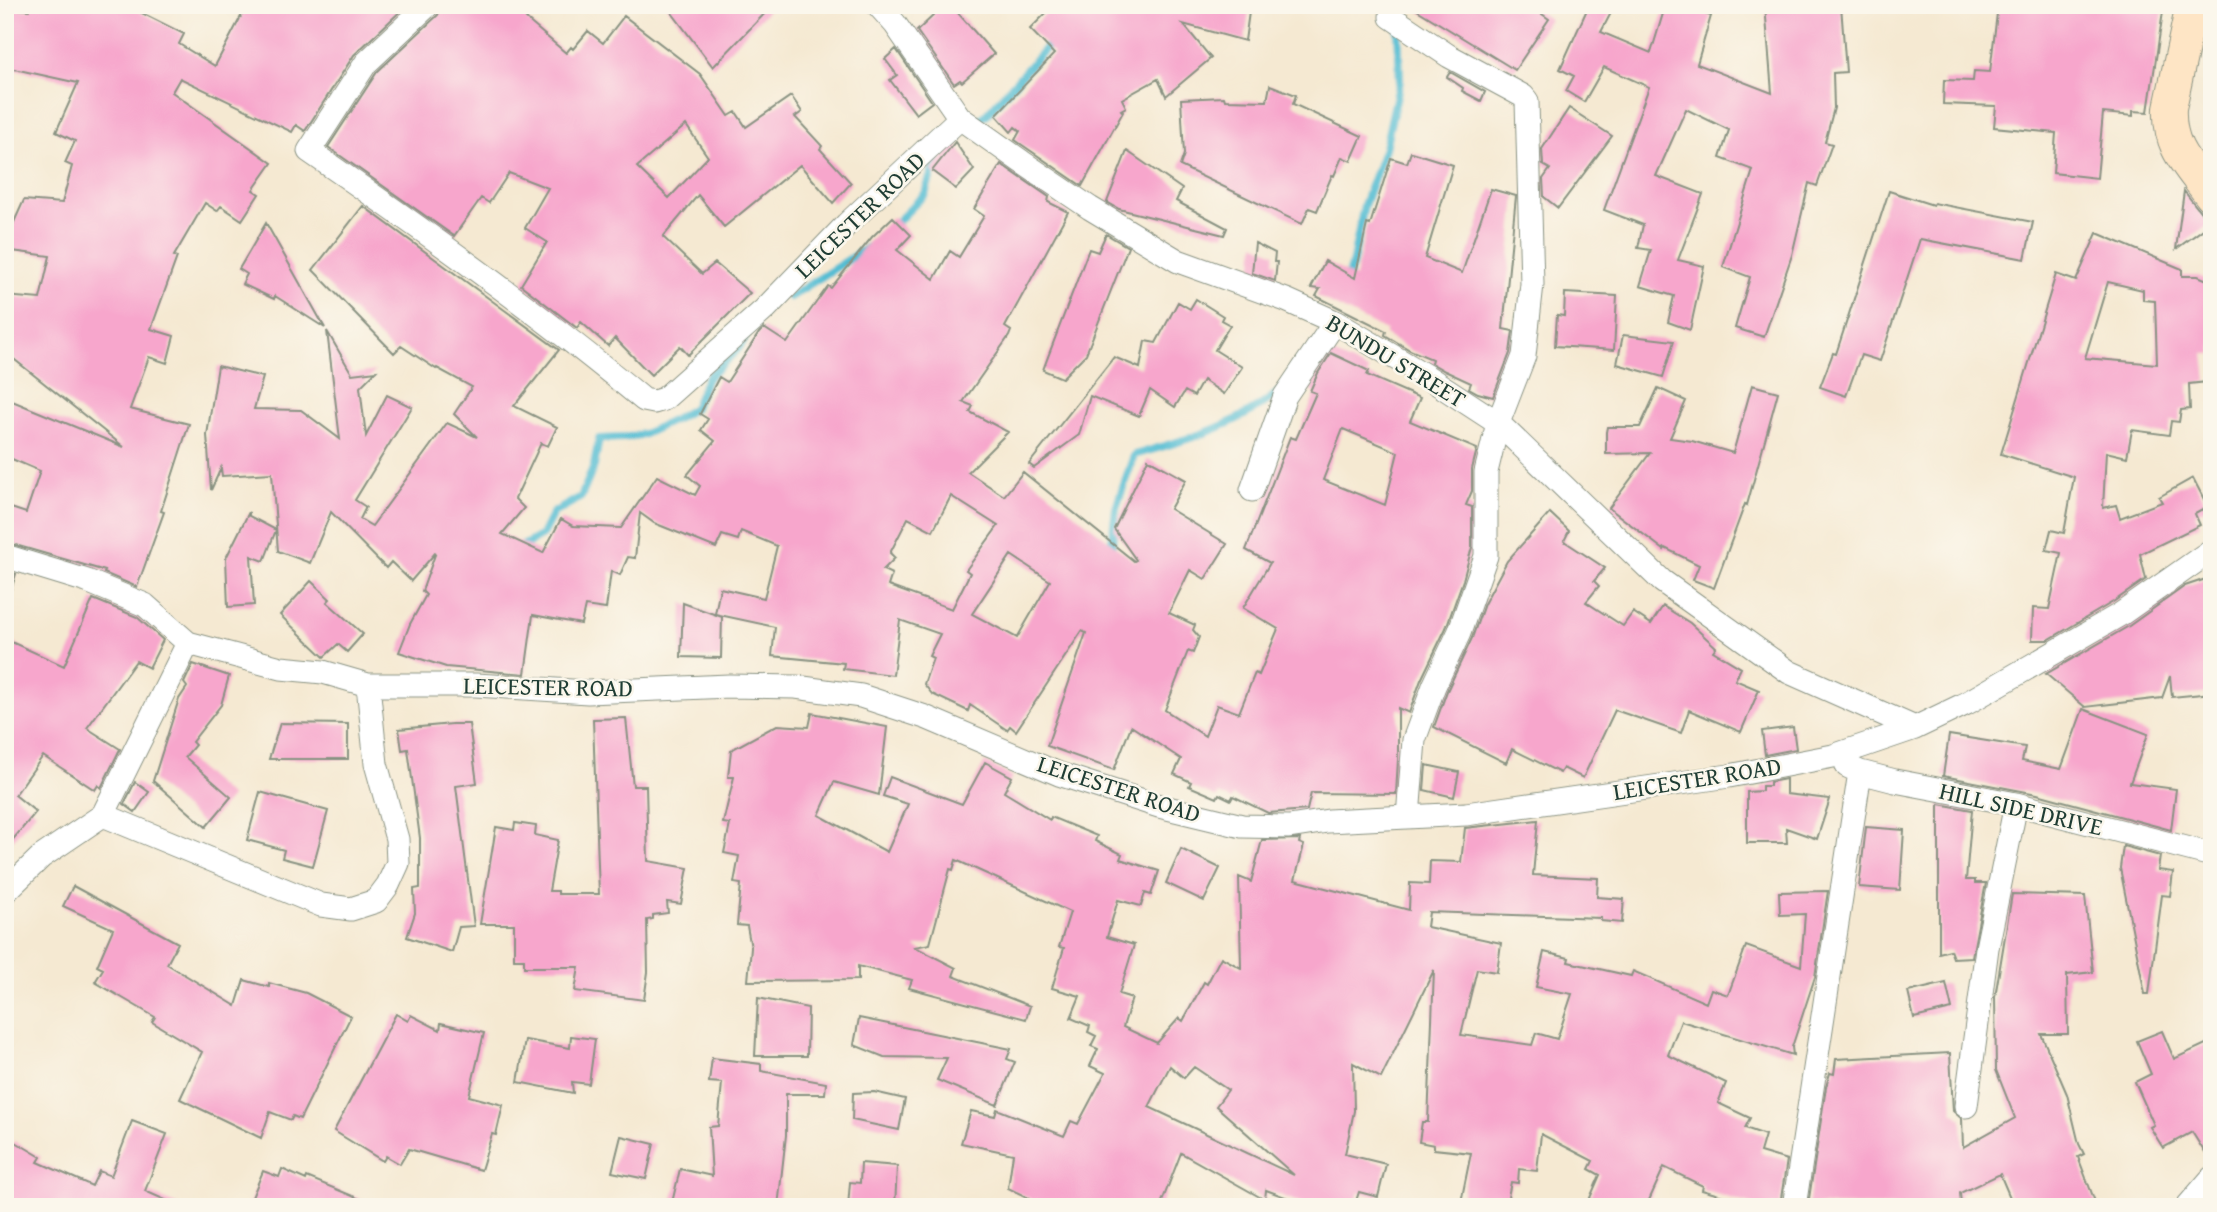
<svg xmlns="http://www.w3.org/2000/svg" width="2217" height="1212" font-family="'Gentium Book Plus',serif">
  <rect width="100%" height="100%" fill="#fbf7ec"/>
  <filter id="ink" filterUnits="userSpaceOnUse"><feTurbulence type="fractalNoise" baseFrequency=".0143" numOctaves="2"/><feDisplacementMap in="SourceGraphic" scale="14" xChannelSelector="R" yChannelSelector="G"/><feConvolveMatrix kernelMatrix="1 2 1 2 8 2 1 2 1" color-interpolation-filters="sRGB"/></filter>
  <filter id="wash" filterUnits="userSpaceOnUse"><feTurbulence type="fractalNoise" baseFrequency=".00686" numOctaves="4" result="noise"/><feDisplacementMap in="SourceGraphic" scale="28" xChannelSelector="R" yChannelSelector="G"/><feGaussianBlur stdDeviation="1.57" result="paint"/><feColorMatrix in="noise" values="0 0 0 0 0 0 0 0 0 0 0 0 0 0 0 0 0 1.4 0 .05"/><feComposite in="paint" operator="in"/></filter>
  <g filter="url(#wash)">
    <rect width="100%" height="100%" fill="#f5e9d2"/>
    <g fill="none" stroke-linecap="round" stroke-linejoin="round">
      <path stroke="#55bdd3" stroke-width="8" d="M971 123 985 116 1052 41
        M891 228 925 194 940 145
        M1345 281 1352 266 1364 205 1385 148 1400 81 1398 26
        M790 297 868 247
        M1111 551 1116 508 1134 455C1185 440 1237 427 1279 392
        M518 552 521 547 542 535 553 513 581 497 594 466 599 439 624 438 644 434 676 419 694 408 707 378 738 349 745 339"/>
    </g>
    <g id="blocks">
      <path fill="#f7a6cc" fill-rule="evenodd" d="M30 5H126L184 34 179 44 215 66 247 5H407L354 55 305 131 296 125 292 132 180 78 172 92 272 163 253 190 259 194 242 220 221 206 217 211 205 203 174 256 177 257 151 329 174 336 167 363 149 357 130 409 189 424 161 511 164 512 137 587 104 573 105 571 5 542V506L26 513 40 471 5 456V398L124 447 5 352V296L40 299 50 256 5 250V242L24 200 62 203 72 166 65 163 75 141 56 132 78 83 5 67V8L29 10Z
        M442 5H539L526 19 566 53 571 47 573 49 588 31 603 43 624 16 700 74 729 116 736 112 746 127 791 96 802 112 795 117 822 146 820 149 851 183 833 203 800 165 724 227 698 195 663 237 702 274 715 263 750 293 688 355 680 346 651 375 615 338 608 346 581 322 577 328 521 285 547 242 525 228 548 188 509 173 489 203 481 198 454 236 328 147 377 72 438 15ZM686 125 708 157 669 198 637 167Z
        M666 5H773L713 67Z
        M925 5H951L994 54 962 82 960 80 954 84 917 31 934 15Z
        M1054 5H1250L1245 41 1183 24 1211 58 1166 96 1158 79 1122 99 1126 107 1121 110 1123 112 1082 186 1015 140 1020 131 1015 127 1011 132 996 115 1054 54 1030 29Z
        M1409 5H1529L1549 19 1515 70Z
        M1589 5H1599L1612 11 1601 32 1651 53 1665 7 1682 12 1683 7 1711 16 1697 64 1772 93 1765 5H1841L1846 72 1833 73 1834 108 1825 142 1832 144 1817 186 1809 183 1792 255 1764 337 1735 328 1750 277 1723 267 1753 170 1720 158 1729 130 1686 109 1656 176 1703 194 1678 260 1704 266 1690 330 1668 322 1674 296 1640 286 1651 250 1638 248 1643 225 1604 210 1649 87 1604 67 1584 102 1566 91 1574 76 1560 69Z
        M1998 5H2164L2148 112 2133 111V116L2103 113 2097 178 2053 173 2056 133 1994 127 1996 106 1943 104 1944 80 1973 81 1974 71 1990 72Z
        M896 49 932 102 916 114 890 80 897 75 885 59Z
        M1450 72 1485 92 1481 101 1462 91 1463 88 1447 77Z
        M1270 85 1296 95 1293 104 1362 136 1351 161 1342 157 1334 176 1332 175 1317 211 1309 208 1302 224 1180 166 1184 154 1181 99 1224 97 1225 100 1267 101Z
        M1569 108 1612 136 1558 208 1544 197 1543 179 1550 169 1543 165 1542 149Z
        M955 142 974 170 956 189 932 171Z
        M1127 151 1182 189 1176 201 1227 228 1224 235 1119 209 1107 202Z
        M1411 152 1453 165 1425 258 1462 273 1491 189 1516 196 1503 329 1513 331 1510 353 1493 397 1478 393 1469 388 1471 383 1445 371 1431 363 1432 359 1410 350 1385 335 1386 331 1316 296 1320 289 1311 288 1325 261 1355 278 1367 224 1370 225 1391 158 1407 163Z
        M1001 164 1049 197 1048 202 1068 212 1005 327 1011 331 1009 336 963 402 973 406 970 412 1008 432 968 472 1004 496 1023 472 1134 561 1136 560 1114 529 1148 459 1186 480 1170 509 1227 544 1205 579 1190 570 1169 613 1195 625 1193 630 1199 637 1193 653 1188 651 1165 710 1205 736 1217 705 1239 713 1255 673 1259 675 1278 629 1243 608 1270 563 1246 550 1290 437 1296 439 1316 393 1310 391 1318 373 1331 353 1369 371 1367 375 1420 398 1410 421 1477 449 1472 469V491L1466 505 1472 507V547L1463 580 1446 628 1421 680 1409 713 1398 708V759L1396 794 1311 793 1307 810 1268 813 1233 796 1231 800 1219 794 1217 798 1189 786 1191 782 1174 774 1181 759 1131 726 1114 770 1047 746 1086 633 1082 631 1016 731 1010 726 1007 730 970 705 968 711 932 694 924 684 933 658 929 656 940 634 900 620 893 675 843 669 844 663 772 656 775 627 715 614 720 588 764 598 777 546 741 531 738 540 722 535 716 548 654 523 640 513 635 558 628 557 620 575 611 571 606 609 585 606 581 624 533 615 525 674 446 667 399 652 410 624 426 595 422 591 436 552 411 581 391 562 386 568 331 512 310 563 278 551 272 473 222 476 221 468 211 490 207 435 218 366 263 377 254 409 301 410 340 439 327 331 352 374 376 371 360 387 366 436 387 395 412 407 355 500 366 507 360 519 372 526 447 423 477 437 454 414 472 387 437 368 436 369 401 346 394 353 313 270 363 206 559 350 514 406 557 427 548 446 541 443 515 499 524 508 502 534 543 553 561 519 573 526 621 528 657 476 695 495 700 486 687 475 715 441 701 430 708 419 700 414 719 377 727 382 759 333 764 328 787 343 828 286 831 288 872 237 893 217 911 235 897 250 934 279 950 251 959 257 984 216 974 209ZM1343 429 1398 452 1385 505 1323 480ZM951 496 998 526 966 570 970 573 952 609 888 586 892 574 883 570 895 558 890 553 908 518 933 531ZM1011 555 1050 581 1017 638 972 614Z
        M1889 191 1933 205 1934 203 2033 222 2025 259 1920 239 1880 361 1861 355 1846 396 1820 387 1833 353 1836 354Z
        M2184 191 2210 224 2176 249Z
        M266 223 325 328 275 296 274 299 242 284 247 274 239 269Z
        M2097 233 2182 269V276H2198L2212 282V354H2204L2207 382 2189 384 2190 409 2181 410 2179 422 2171 421 2169 435 2132 430 2127 457 2106 452 2103 508 2116 505 2120 518 2162 502 2159 497 2193 478 2208 507 2195 514 2200 525 2140 554 2146 579 2113 602 2048 640H2032L2033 608 2049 609 2061 553 2046 550 2051 530 2064 533 2074 477 2001 454 2056 274 2076 281ZM2108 282 2143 290V300L2155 301 2157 364 2085 358Z
        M1106 234 1128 247 1086 354 1062 378 1043 370 1089 249 1098 252Z
        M1255 243 1275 253 1274 262H1277L1275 281 1252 273Z
        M1565 293 1617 296 1614 350 1555 346 1557 315 1564 316Z
        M1196 299 1223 316 1221 320 1230 325 1215 350 1242 367 1224 394 1203 380 1194 396 1185 391 1175 407 1150 390 1139 416 1090 396 1079 435 1034 468 1029 464 1114 357 1140 368 1145 341 1156 343 1178 302 1190 309Z
        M1623 335 1674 341 1663 377 1617 364Z
        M1752 385 1778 392 1747 505 1745 504 1714 588 1693 580 1699 565 1665 548 1664 550 1609 508 1650 453 1606 454V432L1607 427H1640L1658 388 1686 401 1670 438 1692 441 1733 453Z
        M249 512V516L276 530 264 561 251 556 254 605 228 607 226 558Z
        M1550 513 1569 531 1564 541 1605 568 1594 581 1599 586 1586 602 1623 626 1633 612 1651 624 1663 606 1690 623 1716 647 1713 651 1741 668 1735 680 1759 690 1741 732 1689 710 1681 733 1615 710 1583 778 1563 768 1560 773 1512 749 1506 763 1434 727 1447 691 1472 638 1484 604 1507 561Z
        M5 571 16 574 10 593H5Z
        M2212 577V693L2172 697 2170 676 2162 698 2085 707 2046 674 2129 626 2185 586Z
        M311 581 330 599 327 602 363 634 347 652 338 644 324 657 280 615Z
        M93 599 137 617 163 640 149 668 136 661 87 728 120 749 101 788 98 785 95 790 43 756 15 795 36 812 5 849V639L64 666Z
        M683 603 722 617 721 658 681 657Z
        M193 664 229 676 221 705 192 742 195 745 185 757 231 797 206 827 153 781 179 699 187 687 184 683Z
        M2083 709 2148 734 2130 783 2176 789 2171 830 2037 794 1943 776 1949 735 2025 747 2022 761 2061 769Z
        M812 713 887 727 879 795 834 782 819 815 887 852 908 804 883 796 890 777 962 804 985 762 1012 777 1004 792 1050 820 1051 817 1097 836 1095 841 1122 854 1120 859 1159 871 1151 895 1145 893 1141 906 1118 900 1107 937 1134 945 1119 994 1132 998 1123 1027 1157 1043 1179 1018 1183 1021 1204 982 1207 984 1221 957 1241 968 1239 877 1251 882 1262 840 1300 839 1299 843 1304 845 1295 880 1409 910 1410 883 1429 884 1430 861 1461 862 1465 828 1538 820 1533 875 1598 878 1597 897 1624 899 1622 923 1601 921V918L1429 912 1427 927 1501 943 1497 972 1477 969 1461 1035 1532 1045 1536 1033 1557 1039 1572 994 1536 987 1544 952 1569 958 1568 962 1631 976 1633 971 1706 1003 1711 989 1728 995 1746 946 1801 966 1805 914 1780 915 1779 892 1828 891 1815 977 1792 1047 1793 1055 1681 1021 1668 1055 1726 1083 1718 1103 1750 1118 1745 1128 1765 1135 1760 1152 1787 1160 1780 1205 1760 1207 1702 1190 1703 1186 1664 1167 1646 1207H1586L1600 1175 1589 1169 1593 1161 1541 1134 1537 1171 1519 1169 1518 1183 1511 1182 1506 1207H1460L1471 1153 1434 1149V1145L1419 1142 1422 1122H1428L1434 970 1381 1078 1353 1063 1354 1111 1345 1154 1386 1164 1378 1197 1359 1192 1354 1207H1312L1266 1190 1265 1200 1181 1153 1160 1207H1047L1008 1188 1013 1154 961 1143 971 1111 995 1116 997 1109 1064 1136 1071 1121 1078 1124 1105 1073 1090 1066 1098 1049 1091 1046 1096 1036 1088 1032 1090 1026 1071 1018 1080 996 1052 988 1064 948 1059 947 1070 912 956 860 953 870 950 869 930 944 915 947 956 968 953 976 1030 1006 1026 1019 909 988 912 980 858 966V980L748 981 751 948 747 926 737 925 741 884 734 883 739 856 724 853 730 824 723 823 734 777H728L731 750 777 725 809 727ZM1170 1066 1184 1078 1194 1067 1228 1090 1216 1106 1294 1175 1149 1107Z
        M626 718 633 786H646L648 861 688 868 681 904 667 902 668 913 653 915V919L647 920 648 972 644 1000 575 991 579 967H524V959H514V924H480L496 827 514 830 515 823 536 826 535 835 558 840 549 891H558V894H599L593 719Z
        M280 723 348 724V759H269Z
        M452 724H469L477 783 456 786 474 926 459 927 452 952 407 937 415 913 414 889 420 888V838L408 749 402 750 399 729Z
        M1793 727 1796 749 1765 755 1762 731Z
        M1426 765 1459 772 1454 797 1424 790Z
        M1786 779V794L1830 799 1817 839 1786 828 1787 843H1747V792L1762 791V786H1770V782Z
        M135 782 149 792 135 812 124 804Z
        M260 792 328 811 313 866 282 858 284 850 247 840Z
        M1939 804 1972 810 1966 880H1975V883H1986L1972 957 1953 958 1950 950 1939 953Z
        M1866 827 1904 830 1900 890 1859 887Z
        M2123 846 2160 856 2158 870 2173 872 2170 896 2162 895 2149 994H2145L2120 868Z
        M1181 849 1220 868 1204 901 1166 883Z
        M73 886 178 943 167 964 236 1006 244 980 269 987V983L306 993 351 1016 300 1119 293 1116 291 1120 270 1112 261 1138 180 1099 202 1052 152 1022 155 1017 95 982 103 969 97 966 113 929 63 906Z
        M2012 894 2085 896 2093 972 2067 975 2068 1034H2041L2067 1094 2079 1144 2084 1154 2078 1157 2097 1207H2014L2000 1174 1960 1193 1961 1205 1944 1207 1808 1205 1826 1087 1830 1073 1834 1074 1836 1059 1950 1053 1953 1111 1962 1119 1963 1147 2015 1118 1996 1070 1995 997Z
        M1946 983 1952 1009 1914 1018 1908 992Z
        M758 998 808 1008 807 1056H755Z
        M396 1014 408 1021 411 1015 440 1030 441 1023 484 1033 469 1096 503 1105 496 1135 492 1134 481 1170 409 1149 400 1164 386 1156 383 1161 334 1131Z
        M859 1018 1011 1049 1007 1059 1015 1062 997 1105 937 1080 947 1058 884 1057 854 1045Z
        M2162 1031 2174 1059 2212 1041V1164L2192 1132 2163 1148 2150 1127 2154 1125 2135 1082 2151 1074 2137 1041Z
        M571 1036 595 1039 589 1084 572 1082 573 1093 518 1082 525 1040 570 1048Z
        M712 1058 761 1064V1071L826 1083 825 1094H786V1135L778 1207H671L680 1169 712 1176 709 1127 718 1126 722 1083 709 1082Z
        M874 1092 905 1099 899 1130 852 1120 853 1093Z
        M132 1121 167 1134 145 1191 181 1207H5V1156L14 1141 41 1157 38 1162 92 1186 99 1171 111 1176Z
        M621 1136 654 1144 646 1179 612 1172Z
        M861 1163 897 1166 895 1207H848L850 1182 860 1183Z
        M282 1169 306 1180 307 1177 379 1207H248L263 1171 279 1177Z"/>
    </g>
  </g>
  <g filter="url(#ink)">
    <use href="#blocks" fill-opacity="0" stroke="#8a9383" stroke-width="2"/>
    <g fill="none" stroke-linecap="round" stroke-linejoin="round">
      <g stroke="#8a9383" stroke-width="25">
        <path id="street" d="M428 5 366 63 309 151C424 230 537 311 644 400L654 402 664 399 765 309 847 224 960 118
          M878 5 895 24 960 118 1022 162 1090 208 1178 261 1286 300 1335 322 1426 376 1498 423 1662 581 1789 672 1915 728
          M1392 5 1391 17 1449 56 1523 96 1527 101 1532 284 1524 356 1498 423 1486 472V556L1459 633 1434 686 1414 740 1408 817
          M1252 490 1285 396 1335 322
          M5 556 87 581 145 605 188 643 281 668 323 672 368 685H476L588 692 729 686 796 687 861 696 925 717 1059 774 1159 806 1242 826 1289 827 1328 821 1466 814 1729 776 1833 756 1915 728 1967 703 2121 614 2212 550
          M1847 766 1860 772 1895 781 2016 804 2212 855
          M103 815 188 643
          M5 892 41 857 103 815 321 905 351 909 376 901 388 885 398 863 397 839 376 764 368 685
          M1966 1106 1987 948 2016 804
          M1794 1207 1860 772
          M2187 1207 2212 1178"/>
      </g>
      <g stroke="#8a9383" stroke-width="34">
        <path id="secondary" d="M2192 5 2170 108C2168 149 2189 165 2212 197"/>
      </g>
      <use href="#street" stroke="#fff" stroke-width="23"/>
      <use href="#secondary" stroke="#fee5c5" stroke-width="32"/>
    </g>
  </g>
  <g text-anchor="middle" stroke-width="5" stroke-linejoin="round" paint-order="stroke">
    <g font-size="24" fill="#1f3d34" stroke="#fbf7ec">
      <text transform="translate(860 215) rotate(-44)" y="8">LEICESTER ROAD</text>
      <text transform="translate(1396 361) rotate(31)" y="8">BUNDU STREET</text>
      <text transform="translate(548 687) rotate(1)" y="8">LEICESTER ROAD</text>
      <text transform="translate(1697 779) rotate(-9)" y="8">LEICESTER ROAD</text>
      <text transform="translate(1119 789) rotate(18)" y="8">LEICESTER ROAD</text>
      <text transform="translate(2021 809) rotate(13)" y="8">HILL SIDE DRIVE</text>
    </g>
  </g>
  <rect width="2217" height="1212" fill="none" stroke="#fbf7ec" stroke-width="28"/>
</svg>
